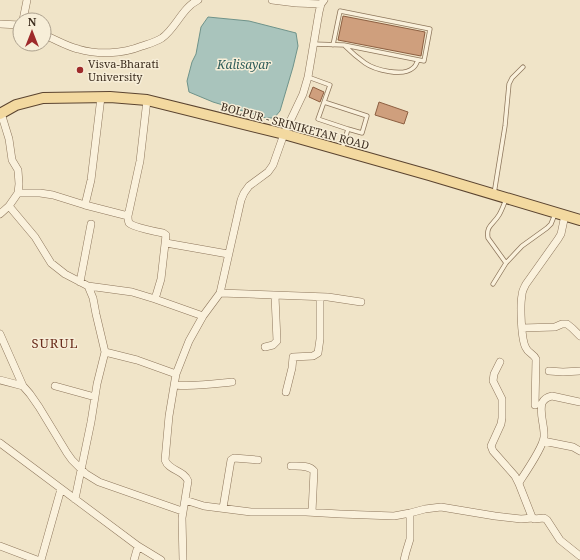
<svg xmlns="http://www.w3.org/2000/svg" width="580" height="560" font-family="'Noto Serif',serif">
  <rect width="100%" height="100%" fill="#f0e4c8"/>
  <path fill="#a9c4bc" stroke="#6f938a" d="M208 17 249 21 296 33 298 46 293 67 280 111 274 118H266L213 102 189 92 187 81 192 62 196 54 201 27Z"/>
  <path fill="#cf9f7d" stroke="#8d5f41" d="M343 16 425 32 421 56 338 40Z
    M313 87 324 92 320 102 309 97Z
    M379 102 408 112 404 124 375 115Z"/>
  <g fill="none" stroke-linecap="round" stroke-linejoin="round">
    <g stroke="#8d765c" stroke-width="5">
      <path id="service" d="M313 44 344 45 424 61 430 29 340 11 333 45
        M345 46C351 52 358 58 365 63 375 70 403 77 413 68 416 66 417 62 418 60
        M308 77 330 85 324 102
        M342 149 348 129 318 119 324 102 367 116 362 133 348 129
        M494 194 505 126 509 84 512 78 523 67
        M506 263 488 238C486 225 493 225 499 215 502 210 504 204 506 199
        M493 284 506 263 522 246 547 228 551 224 555 214"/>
    </g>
    <g stroke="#8d765c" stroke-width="8">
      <path id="minor" d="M272 0 296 3 321 4
        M23 20 27 0
        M0 24 20 25
        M44 35C55 39 66 46 78 49 98 55 122 54 142 46 148 44 156 42 162 38 176 28 182 8 198 0
        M147 100 140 161 128 216C128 218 128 221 129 223 133 227 157 232 163 233L166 235 161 279 155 299
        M18 193H40L53 195 85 205 128 216
        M85 205 91 180 101 97
        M9 206 35 237 51 263 65 274 88 286 93 298 96 314 105 352 97 384 91 422 75 499
        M0 214 9 206 18 193 19 184 18 170 12 160 9 139 1 113
        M166 243 228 254
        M80 282 91 224
        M88 286 132 292 155 299 203 316
        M220 293 328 297 361 302
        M522 328 555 327 562 324H567L572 328 580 336
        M0 334 23 386
        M265 347 273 345 277 341 275 296
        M105 352 137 360 176 374
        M500 362 494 374 493 381 502 399V418L501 424 491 446 493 451 515 476 519 484
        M549 371 563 372 580 371
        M0 380 23 386 30 394 39 407 67 453 72 460 86 474 99 482 182 511
        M175 385C194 387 213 384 232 382
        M55 386 95 397
        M286 392 292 368 293 357 313 356 318 353 320 339V297
        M580 402 552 396C547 397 544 399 542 403 539 413 545 427 544 437 543 447 526 472 520 481L519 484 532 517 534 519 544 518 547 520 560 540 580 556
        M535 405 536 359C534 354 528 353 526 348 521 340 520 305 522 295 522 291 524 288 526 284L558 239 561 234 565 215
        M543 441 573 447 580 451
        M0 443 138 546 161 560
        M291 466C299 466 309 465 314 471L312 512
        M185 500 204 506 251 512H306L340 514 394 516 410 513 425 509 441 507 495 516 521 519 533 518
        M223 508 231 460 234 458 258 460
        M0 546 37 560
        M41 560 61 489
        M134 560 138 546
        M183 560 182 518 188 481C184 470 169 471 165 460L169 416 176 374 189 341 203 316 220 293 241 200 244 193 249 186 268 172 273 165 284 134 303 94 308 77 319 12 321 4 324 0
        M404 560 406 552 410 539V513"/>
    </g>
    <g stroke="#5b4430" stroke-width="12">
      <path id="primary" d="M0 114 16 105 43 98 110 97 147 100 284 134 429 175 580 220"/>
    </g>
    <use href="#service" stroke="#faf1dc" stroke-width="3.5"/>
    <use href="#minor" stroke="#faf1dc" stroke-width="7"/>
    <use href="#primary" stroke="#f3d9a0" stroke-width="10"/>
  </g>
  <circle fill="#9e2a2b" stroke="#f7eed8" stroke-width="1.5" cx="80" cy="70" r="4"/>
  <g text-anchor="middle" stroke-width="3" stroke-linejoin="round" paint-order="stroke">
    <g font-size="11" fill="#3d2e20" stroke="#f7eed8" text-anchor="start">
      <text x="88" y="68">Visva-Bharati<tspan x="88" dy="13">University</tspan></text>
    </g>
    <g font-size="11" fill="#3d2e20" stroke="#f7eed8">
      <text transform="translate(295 126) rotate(15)" y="4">BOLPUR - SRINIKETAN ROAD</text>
    </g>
    <g font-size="12" font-style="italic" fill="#2f5d5a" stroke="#f7eed8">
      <text x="244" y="69">Kalisayar</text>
    </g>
    <g font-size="13" letter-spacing="1" fill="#6b2e1e" stroke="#f7eed8">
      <text x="55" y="348">SURUL</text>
    </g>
  </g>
  <g transform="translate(32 32)"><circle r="19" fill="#f7eed8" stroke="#ada18e"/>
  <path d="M0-3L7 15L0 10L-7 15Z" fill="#9e2a2b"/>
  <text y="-6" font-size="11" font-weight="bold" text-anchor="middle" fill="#3d2e20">N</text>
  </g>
</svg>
